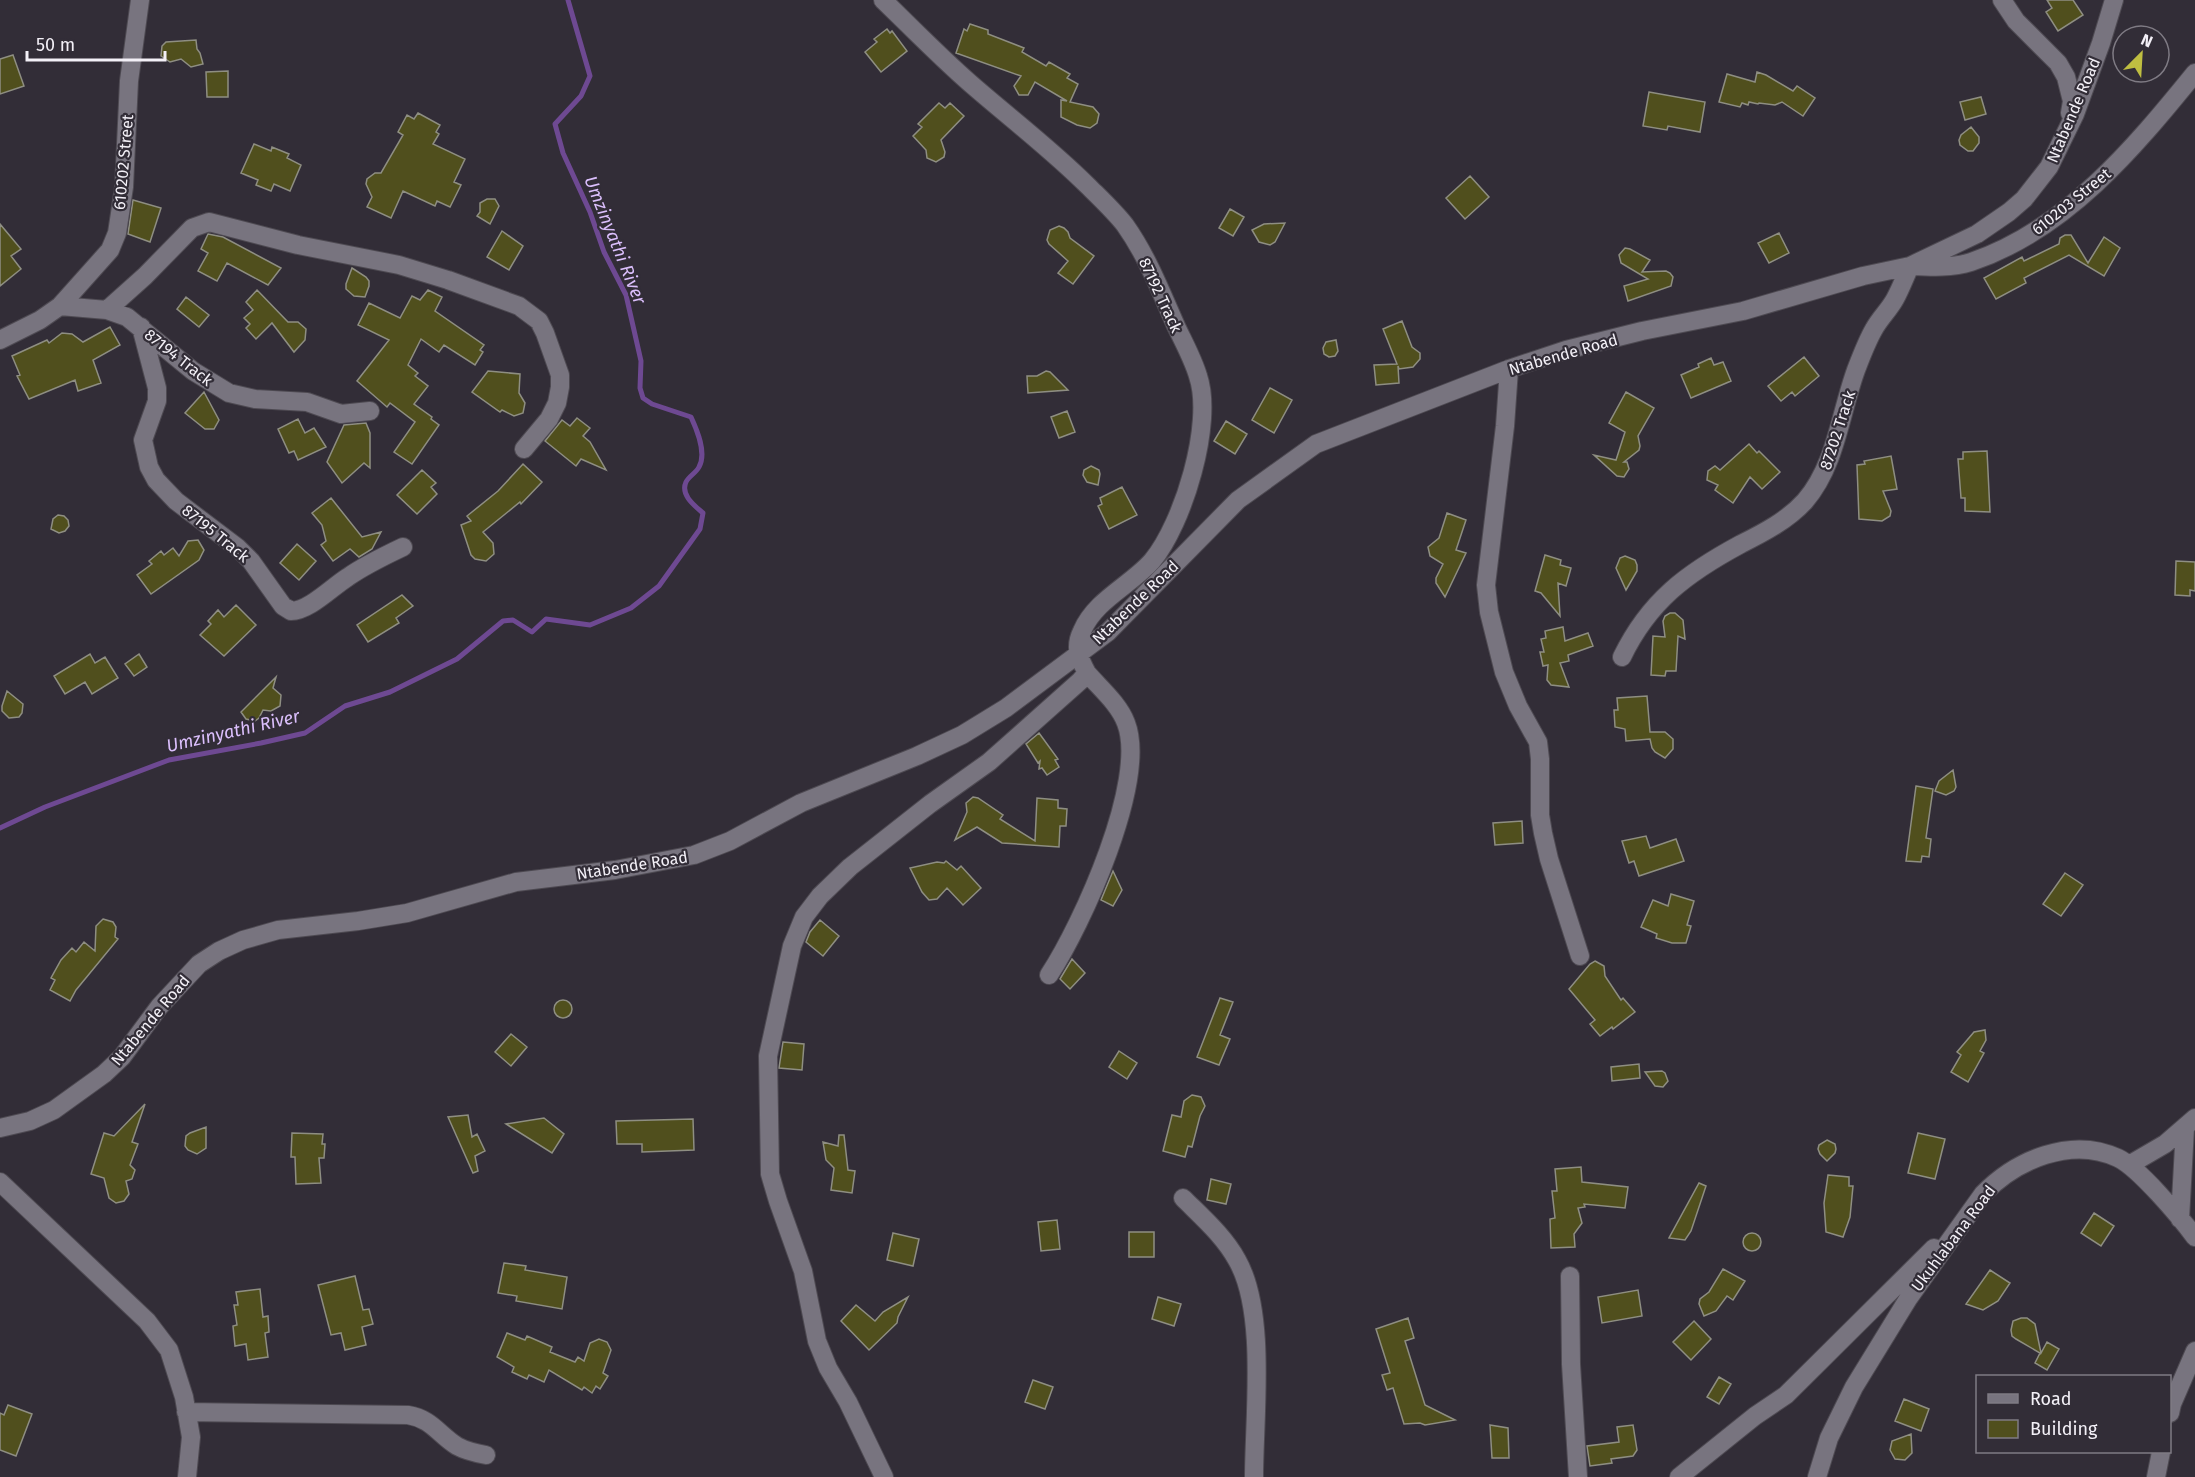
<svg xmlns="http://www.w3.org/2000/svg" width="2195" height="1477" font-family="'Fira Sans',sans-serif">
  <rect width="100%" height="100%" fill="#322d37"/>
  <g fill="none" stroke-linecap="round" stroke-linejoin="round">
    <path stroke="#6e4992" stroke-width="5" d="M0 828 45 807 169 760 261 743 305 733 345 706 390 692 457 659 503 621 513 620 532 632 546 619 590 625 631 608 659 586 700 529 703 513C695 506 680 495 686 482 689 476 696 473 699 467 707 453 697 430 691 417L652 404 643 398 640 388 641 361 626 295 604 252 590 212 563 153 555 124 581 96 590 76 568 0"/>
  </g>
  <path fill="#504f1d" stroke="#8e8e82" stroke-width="1.5" d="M2047 0H2073L2083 15 2058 31 2046 12 2052 8Z
    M970 24 988 30V34L1024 48 1022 52 1046 66 1049 62 1070 74 1067 78 1078 84 1070 102 1093 107 1099 114 1097 123 1090 128 1077 125 1061 117V100L1067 101 1035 82 1028 95H1019L1014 86 1021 76 956 53 964 29 967 31Z
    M887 29 890 33 892 31 907 51 881 72 865 52 877 42 874 39Z
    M196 40 197 49 200 53 203 64 191 67 181 59 170 62 161 56 162 46 166 42Z
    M13 55 24 86 0 94V59Z
    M228 71V97H207L206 72Z
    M1757 72 1766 75 1793 91 1797 86 1815 98 1803 116 1782 102 1775 105 1759 103 1758 104 1749 102 1748 105 1742 103 1740 107 1719 102 1727 74 1755 82Z
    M1649 92 1705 102 1700 132 1668 126 1667 130 1643 126Z
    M1981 97 1986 114 1965 120 1960 102Z
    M939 103 945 108 950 103 964 116 941 140 945 152 944 157 936 162 927 158 926 150 913 136 922 127 918 124Z
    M418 113 440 125 436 132 439 134 433 144 465 159 454 182 461 185 450 207 437 201 435 206 403 191 391 218 367 207 372 197 366 184 367 179 375 173H381L403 135 398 132 407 115 414 119Z
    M1971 127 1979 137V143L1973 151H1968L1960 145 1959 140 1961 135Z
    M254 144 271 151 272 147 289 154 287 158 301 165 290 191 274 184 271 191 256 185 258 180 241 173Z
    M1470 176 1489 197 1465 219 1446 198Z
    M487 199H495L499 206 490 224 477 216 480 212V203Z
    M133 200 161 208 150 242 128 234Z
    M1230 209 1244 217 1233 236 1219 228Z
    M1285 223 1275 242 1270 245 1259 242 1252 230 1264 224Z
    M0 224 21 249 11 256 21 269 0 286Z
    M1059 226 1064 228 1068 232 1070 238 1094 256 1073 284 1058 273 1068 261 1049 244 1047 240 1050 230Z
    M502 231 523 246 509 270 487 257Z
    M1779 233 1789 253 1769 263 1758 243Z
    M208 234 223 237 281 268 268 285 227 263 217 281 198 271 208 253 201 249Z
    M2065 235H2071L2088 263 2104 237 2120 248 2104 276 2069 255 2024 278 2026 283 1996 299 1984 278 2022 257 2024 261 2059 244 2060 238Z
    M1625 248 1630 249 1650 260 1642 272 1666 271 1670 273 1673 277 1671 286 1628 301 1624 286 1648 279 1621 263 1619 255Z
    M352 268 366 277 369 281V286L365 297 354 296 346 289V284Z
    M257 290 288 322H298L306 329 305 340 294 352 272 323 256 339 246 328 250 324 244 318 253 310 246 302Z
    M428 290 442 297 435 311 484 345 480 350 483 352 475 365 444 345 439 352 421 339 408 365 418 373 415 376 428 386 414 404 432 417 431 419 439 425 412 464 394 452 415 422 390 403 387 407 357 381 389 340 358 325 369 303 400 318 412 296 420 300Z
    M186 297 209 315 199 327 177 309Z
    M1402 321 1412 347 1420 353V359L1413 367 1399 369 1398 366 1399 383 1376 385 1374 365 1397 364 1383 329Z
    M110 327 120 345 93 360 101 383 78 391 75 380 29 399 17 376 20 375 12 356 47 340 49 343 62 333 72 334 83 342Z
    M1336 340 1338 351 1335 356 1329 357 1324 354 1323 348 1326 342Z
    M1804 357 1819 376 1795 396 1792 392 1781 401 1768 386Z
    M1711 358 1714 365 1723 362 1731 381 1691 398 1681 375 1699 367 1698 364Z
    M488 371 520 374 519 393 525 403 523 413 514 416 502 410 500 412 472 392Z
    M1046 371 1050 372 1068 390 1028 393 1027 376H1037Z
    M1270 388 1292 400 1274 433 1252 420Z
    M204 392 219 420 214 429H205L185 413Z
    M1626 392 1654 408 1638 436 1640 446 1639 450 1624 462H1627L1629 469 1624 477 1617 476 1594 455 1616 460 1625 432 1609 423Z
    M1067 411 1075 432 1059 438 1051 417Z
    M577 418 590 428 583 436 590 442 606 470 581 459 576 466 545 441 562 420 570 426Z
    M298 419 305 433 314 428 326 447 298 460 294 451 289 453 278 429Z
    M1226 421 1247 434 1235 454 1214 441Z
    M366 423 370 433V468L364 463 342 483 327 462 344 425Z
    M1749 444 1757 453 1759 451 1780 472 1762 489 1750 477 1733 503 1715 490 1718 485 1707 480 1708 471 1715 466 1720 470Z
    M1987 451 1990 512 1965 511V498H1961L1958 459H1963V452Z
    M1891 456 1897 489 1883 491 1891 511 1890 516 1882 521 1859 519 1857 465 1865 464 1864 461Z
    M523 464 542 482 521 504 520 502 483 532 493 543 494 554 486 561 475 559 471 555 461 525 471 521 467 516 498 491Z
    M1091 466 1099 470 1100 474 1098 485 1087 482 1083 475 1084 470Z
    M422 470 436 483 431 487 437 494 417 514 397 495Z
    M1122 487 1137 515 1109 529 1098 506 1102 504 1100 498Z
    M331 498 362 537 381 532 372 549 359 557 350 549 333 561 321 545 326 541 322 525 312 513Z
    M1447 513 1466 520 1456 550 1466 553 1445 597 1436 583V578L1443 564 1430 556 1428 547 1439 538Z
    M58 515 64 516 68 520 69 526 65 531 59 533 51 529 53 519Z
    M198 540 204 550 199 560 151 594 137 575 152 564 149 561 161 551 164 555 173 548 179 556 188 541Z
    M297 544 316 561 299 580 280 563Z
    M1545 555 1561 560 1560 565 1571 568 1566 586 1558 583 1560 616 1541 593 1535 591Z
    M1625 556 1635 560 1637 565V571L1626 590 1616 568 1620 558Z
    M2176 561 2195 562V591L2190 590V596L2175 595Z
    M402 595 413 606 396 618 399 623 368 642 357 625Z
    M236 605 256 625 224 656 200 635 211 624 208 621 218 610 224 617Z
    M1670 613H1675L1683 620 1685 639 1678 636 1676 671H1666L1665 676 1651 675 1653 636 1665 637 1663 621 1665 616Z
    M1563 627 1565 641 1588 633 1593 646 1568 655 1569 661 1560 663 1569 687 1551 685 1547 680 1548 665 1543 666 1540 652H1544L1541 639 1546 638 1545 631Z
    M90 654 95 663 105 657 118 678 92 694 85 682 65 694 54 676Z
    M139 654 147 667 134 676 125 664Z
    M276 677 273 688 281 695 280 706 271 711 263 710 259 718 255 721 246 719 241 712Z
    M7 691 23 704 22 713 19 717 9 718 2 711V706Z
    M1647 696 1650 732H1665L1673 739V749L1665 758 1655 752 1652 748 1650 739 1626 741 1625 729 1615 727 1614 710H1618L1617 698Z
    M1039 733 1058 759 1055 760 1059 767 1047 775 1042 768 1039 769 1040 761 1038 763 1026 744Z
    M1953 770 1956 787 1954 791 1946 795 1935 791 1939 781Z
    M1916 786 1933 789 1926 838 1931 839 1929 857 1922 856 1921 862 1906 861Z
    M973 797 978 798 1003 815 1000 819 1035 841 1037 798 1058 800V808L1067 809 1066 826H1060L1059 847 1002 843 977 827 955 840 967 812 966 803Z
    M1522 821 1523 843 1495 845 1493 823Z
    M1646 836 1650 848 1676 839 1684 861 1639 876 1634 861 1629 863 1622 841Z
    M946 861 957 870 961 866 981 888 963 905 947 888 937 899 929 900 922 892 910 868 937 862 944 863Z
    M1113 871 1122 890 1113 906 1101 900Z
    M2065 873 2083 885 2061 916 2043 904Z
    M1671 894 1694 901 1687 925 1691 926 1686 943H1672L1656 938 1657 934 1641 927 1653 900 1668 906Z
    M103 919 113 922 116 927 115 937 118 939 76 990 70 1001 50 990 55 980 51 978 61 960 72 948 76 952 84 942 95 951 96 926Z
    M820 920 839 936 823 956 806 942 810 932Z
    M1072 959 1085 973 1070 989 1060 979Z
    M1595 961 1604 966 1605 976 1621 1000 1623 998 1635 1012 1613 1029 1612 1027 1600 1036 1590 1024 1595 1020 1569 989 1590 964Z
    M1220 998 1233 1002 1220 1035 1230 1039 1219 1065 1197 1057Z
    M554 1009a9 9 0 1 1 18 0a9 9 0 1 1-18 0Z
    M1985 1030 1986 1040 1980 1051 1984 1053 1968 1082 1951 1072 1961 1055 1957 1052 1974 1032Z
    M511 1034 527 1047 511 1066 495 1052Z
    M783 1042 804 1044 802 1070 779 1068Z
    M1119 1051 1137 1063 1127 1079 1109 1067Z
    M1639 1064 1640 1078 1612 1081 1611 1067Z
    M1662 1071 1665 1073 1668 1081 1663 1087 1655 1086 1645 1072Z
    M1192 1095 1201 1097 1205 1106 1200 1116 1192 1147 1188 1146 1185 1157 1163 1151 1172 1115 1181 1117 1184 1101Z
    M145 1104 132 1142 138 1144 130 1165 135 1170 132 1179 126 1181 129 1194 124 1201 116 1203 109 1198 104 1178 91 1174 104 1133 114 1136Z
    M468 1115 472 1137 477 1134 485 1151 475 1156 478 1171 473 1173 448 1117Z
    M544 1118 564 1134 552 1153 506 1124Z
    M693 1119 694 1150 642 1152V1144H617L616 1121Z
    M206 1127V1148L197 1154 188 1150 185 1146 186 1136 190 1133Z
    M292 1133 323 1134 322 1144H325L324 1158H319L321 1183 296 1184 295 1157H291Z
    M1918 1133 1945 1139 1935 1179 1908 1173Z
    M839 1135H844L848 1170 855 1171 852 1193 831 1190 834 1168 826 1160 823 1142 838 1146Z
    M1827 1140 1835 1144 1836 1149 1835 1153 1827 1161 1820 1154 1818 1149 1819 1145Z
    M1581 1167 1582 1182 1628 1187 1625 1208 1584 1204 1585 1207 1578 1208 1582 1223 1574 1234 1575 1247 1551 1248 1550 1219 1555 1218 1552 1191H1557L1555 1169Z
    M1828 1175 1849 1177V1186H1853L1850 1217 1843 1237 1826 1232 1824 1203Z
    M1211 1179 1231 1184 1226 1204 1207 1200Z
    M1699 1183 1706 1186 1691 1231 1685 1240 1669 1238Z
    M2094 1213 2114 1226 2101 1246 2081 1233Z
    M1057 1220 1060 1249 1041 1251 1038 1222Z
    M1129 1232H1154V1257H1129Z
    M893 1233 919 1239 913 1266 887 1260Z
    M1743 1242a9 9 0 1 1 18 0a9 9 0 1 1-18 0Z
    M504 1263 526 1266 525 1270 567 1277 562 1309 516 1301 517 1296 498 1293Z
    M1723 1269 1745 1281 1733 1300 1727 1296 1716 1311 1704 1316 1699 1304 1700 1299 1709 1292Z
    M1990 1270 2010 1283 1998 1301 1983 1310 1966 1304Z
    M355 1276 363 1310 369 1309 373 1324 362 1327 366 1345 345 1350 341 1333 331 1335 318 1285Z
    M260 1289 263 1317 268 1316 269 1332 265 1333 268 1357 248 1360 246 1344 235 1346 233 1326 237 1325 234 1305H238L236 1292Z
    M1638 1290 1642 1316 1602 1323 1598 1297Z
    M908 1297 898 1317 897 1323 869 1350 841 1321 856 1305 875 1321 883 1312Z
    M1158 1297 1181 1304 1174 1326 1152 1319Z
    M1408 1318 1414 1338 1405 1341 1425 1405 1455 1420 1425 1425 1420 1423 1404 1424 1393 1388 1387 1390 1382 1375 1390 1373 1376 1329Z
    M2021 1318H2027L2035 1324 2041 1353 2047 1342 2059 1349 2047 1370 2035 1363 2040 1353 2016 1339 2012 1336 2011 1330 2013 1321Z
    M1694 1321 1711 1339 1691 1360 1673 1342Z
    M507 1333 525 1340 527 1336 552 1347 550 1352 575 1362 578 1357 584 1361 590 1343 599 1339 607 1342 611 1350 603 1373 608 1376 600 1389 596 1386 592 1393 584 1387 582 1390 549 1370 544 1382 529 1375 527 1379 512 1372 514 1367 497 1357Z
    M1719 1377 1731 1384 1719 1404 1707 1397Z
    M1033 1380 1053 1387 1045 1409 1025 1402Z
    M1904 1399 1929 1409 1921 1431 1895 1421Z
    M8 1405 32 1414 16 1456 0 1450V1413L4 1415Z
    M1490 1425 1508 1428 1509 1458H1492Z
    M1633 1425 1637 1450 1633 1456 1611 1459 1612 1463 1590 1466 1587 1446 1619 1442 1617 1427Z
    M1911 1434 1912 1453 1905 1460 1895 1459 1890 1450 1892 1441Z"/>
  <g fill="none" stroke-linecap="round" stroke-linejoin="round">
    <g stroke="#4e4a52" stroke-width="20">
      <path id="minor" d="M883 0C912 28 941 58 971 84 1010 118 1051 149 1088 186 1100 198 1114 211 1125 225 1147 256 1161 292 1176 326 1184 343 1193 359 1198 376 1214 423 1183 524 1152 561 1131 585 1095 600 1082 631 1074 647 1079 658 1087 673L1080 681 989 762 930 804 850 867 820 896 804 917 792 946 768 1056 770 1174 778 1201 803 1271 817 1341 828 1368 848 1402 884 1477
        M2002 0 2016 21 2058 63 2066 77 2072 101 2070 113
        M1912 266C1932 267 1952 268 1971 262 2066 230 2134 148 2195 73
        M60 306 107 310 127 317 193 371 229 393 255 399 307 402 341 414 370 411
        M107 310 145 276 192 228 209 222 298 245 399 265 448 280 519 306 539 321 545 333 560 375V387L557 403 549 419 524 449
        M141 327 157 388V401L143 440 149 467 156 480 176 501 238 548 251 561 283 606 291 611C309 611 332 587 348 577 365 565 384 556 403 547
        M0 340 40 320 60 306 110 250 117 233 124 187 129 81 140 0
        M1509 369 1505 426 1486 585 1489 612 1504 672 1518 706 1538 742 1540 759V815L1543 833 1549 859 1580 956
        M1622 657C1649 601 1687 573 1741 544 1763 533 1788 520 1805 501 1836 465 1840 414 1856 370 1861 357 1867 341 1874 329 1880 318 1889 310 1895 299 1901 288 1905 277 1910 266
        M1049 975C1082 925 1148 780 1126 723 1119 704 1100 688 1087 673
        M0 1128 30 1121 54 1110 104 1074 122 1057 159 1007 199 964 219 951 243 940 278 930 358 921 407 913 516 882 615 870 694 855 730 841 801 803 917 756 962 735 1006 708 1108 632 1238 500 1316 444 1509 369 1566 350 1642 331 1743 311 1863 276 1910 266 1977 234 2009 212 2024 199 2049 167 2075 114 2101 43 2114 0
        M2129 1165 2165 1144 2195 1118
        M0 1182 147 1321 169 1350 184 1397 191 1437 187 1477
        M1183 1198C1202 1217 1224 1236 1237 1260 1267 1312 1254 1417 1254 1477
        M2180 1219 2185 1128
        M1570 1276 1571 1364 1578 1477
        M186 1412 408 1415C432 1419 438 1434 457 1446 466 1451 475 1453 486 1455
        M2170 1413 2172 1404 2195 1351
        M1679 1477 1755 1416 1786 1395 1934 1248
        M1817 1477 1829 1438 1854 1387 1908 1299 1983 1194C2016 1160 2071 1136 2118 1158 2139 1168 2180 1217 2195 1237
        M2156 1477 2161 1452"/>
    </g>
    <use href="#minor" stroke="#78747f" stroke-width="18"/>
  </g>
  <g text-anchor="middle" stroke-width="4.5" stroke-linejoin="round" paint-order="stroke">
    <g font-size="16" fill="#f3f0f7" stroke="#322d37">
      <text transform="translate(2073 110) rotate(-67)" y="6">Ntabende Road</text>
      <text transform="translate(123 162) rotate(-85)" y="6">610202 Street</text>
      <text transform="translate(2071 201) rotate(-39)" y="6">610203 Street</text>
      <text transform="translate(1161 295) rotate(65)" y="6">87192 Track</text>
      <text transform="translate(1563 354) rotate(-16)" y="6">Ntabende Road</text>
      <text transform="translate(179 357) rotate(38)" y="6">87194 Track</text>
      <text transform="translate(1837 430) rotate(-72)" y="6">87202 Track</text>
      <text transform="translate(216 533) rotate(39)" y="6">87195 Track</text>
      <text transform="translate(1135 602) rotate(-44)" y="6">Ntabende Road</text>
      <text transform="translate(632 865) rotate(-9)" y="6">Ntabende Road</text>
      <text transform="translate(150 1020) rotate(-50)" y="6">Ntabende Road</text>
      <text transform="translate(1953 1238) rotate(-53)" y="6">Ukuhlabana Road</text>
    </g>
    <g font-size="18" font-style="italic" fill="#dbbffc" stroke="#322d37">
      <text transform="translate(615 240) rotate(68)" y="6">Umzinyathi River</text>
      <text transform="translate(233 731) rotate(-13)" y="6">Umzinyathi River</text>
    </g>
  </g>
  <rect x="1976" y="1375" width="195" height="78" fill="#322d37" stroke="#7f7b84" stroke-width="1.5"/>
  <rect x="1988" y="1394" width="30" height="9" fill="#78747f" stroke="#7f7b84" stroke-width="1.5"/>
  <text x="2030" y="1405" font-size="18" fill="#f3f0f7">Road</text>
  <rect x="1988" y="1420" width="30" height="18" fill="#504f1d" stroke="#7f7b84" stroke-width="1.5"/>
  <text x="2030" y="1435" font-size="18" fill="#f3f0f7">Building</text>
  <g transform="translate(2141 54) rotate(24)"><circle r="28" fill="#322d37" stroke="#7f7b84" stroke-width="1.5"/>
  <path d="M0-4.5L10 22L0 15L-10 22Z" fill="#bfbe41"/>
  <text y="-9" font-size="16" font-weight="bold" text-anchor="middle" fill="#f3f0f7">N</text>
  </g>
  <path d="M27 51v9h138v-9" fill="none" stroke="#f3f0f7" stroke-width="3"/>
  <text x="36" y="51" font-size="18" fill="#f3f0f7" stroke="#322d37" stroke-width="4.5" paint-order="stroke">50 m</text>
</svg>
